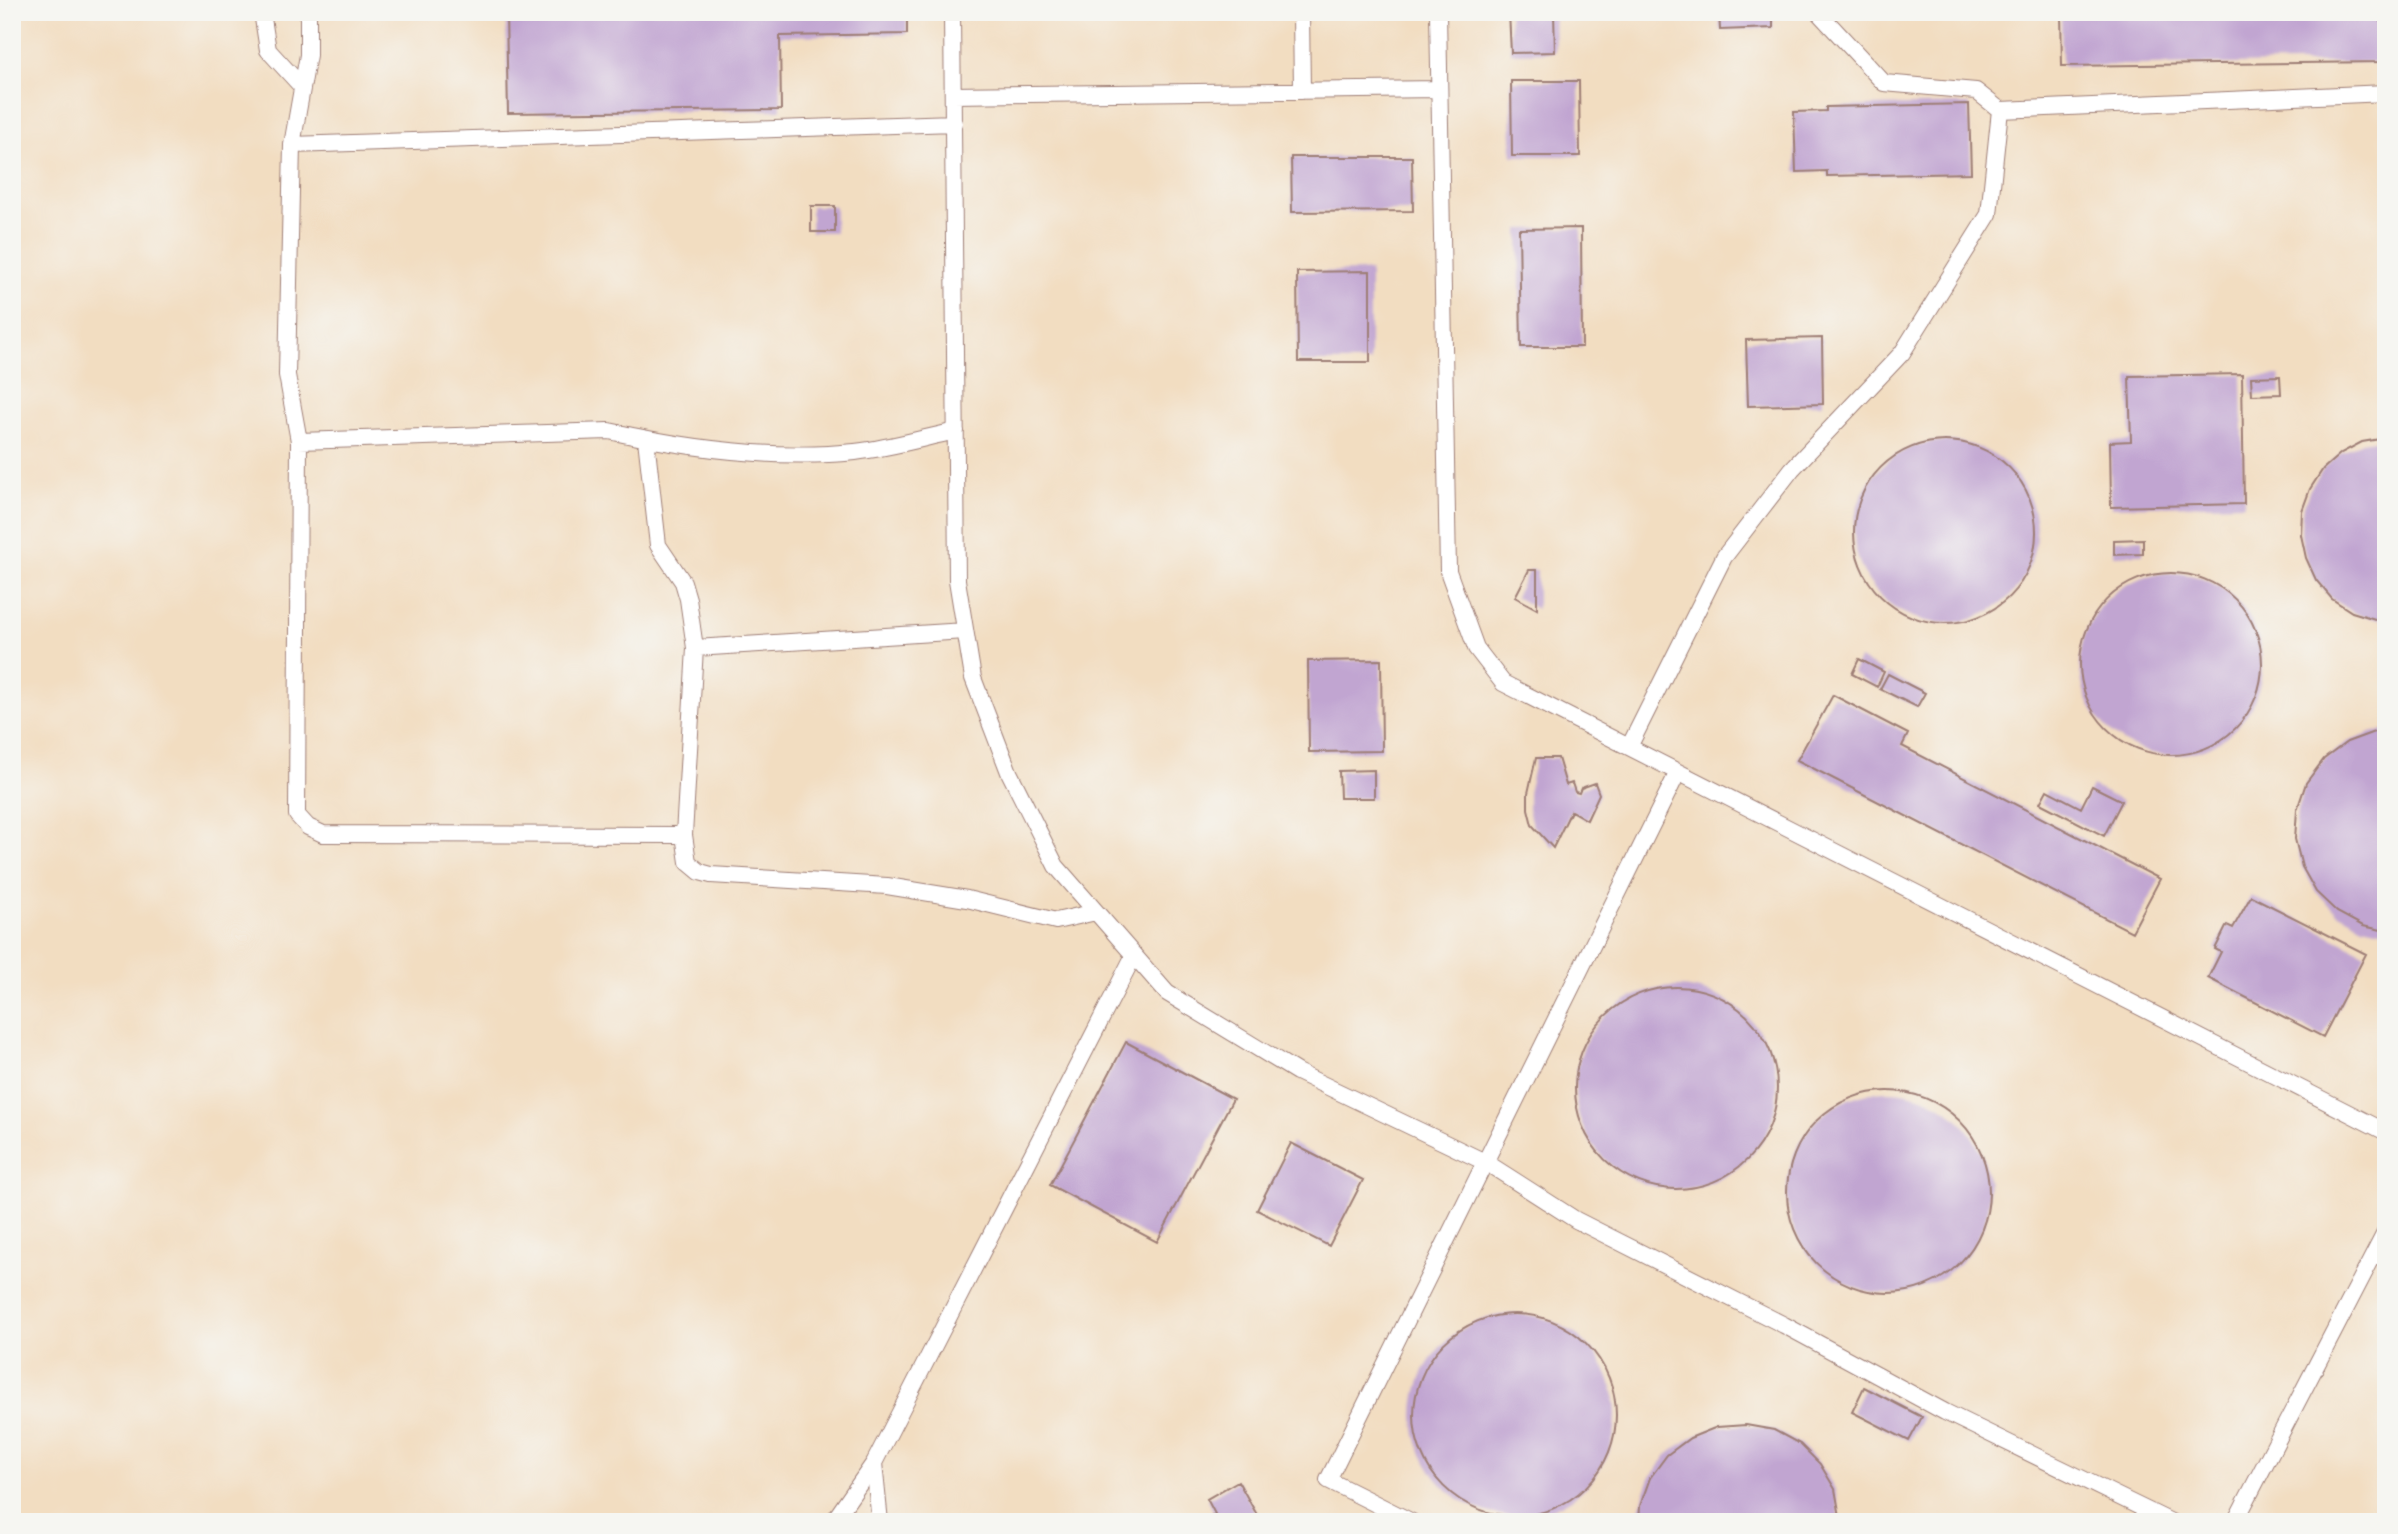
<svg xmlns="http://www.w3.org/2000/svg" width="2398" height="1534" font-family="'IM FELL French Canon',serif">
  <rect width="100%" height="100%" fill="#f6f6f2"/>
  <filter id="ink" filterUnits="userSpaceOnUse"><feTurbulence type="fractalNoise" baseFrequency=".0143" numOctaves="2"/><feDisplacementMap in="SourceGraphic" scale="14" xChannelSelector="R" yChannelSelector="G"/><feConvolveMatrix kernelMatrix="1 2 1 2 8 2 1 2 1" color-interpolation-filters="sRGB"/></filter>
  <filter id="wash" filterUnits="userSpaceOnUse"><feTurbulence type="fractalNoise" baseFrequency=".00686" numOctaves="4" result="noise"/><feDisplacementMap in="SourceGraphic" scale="28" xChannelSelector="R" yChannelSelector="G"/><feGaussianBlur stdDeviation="1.57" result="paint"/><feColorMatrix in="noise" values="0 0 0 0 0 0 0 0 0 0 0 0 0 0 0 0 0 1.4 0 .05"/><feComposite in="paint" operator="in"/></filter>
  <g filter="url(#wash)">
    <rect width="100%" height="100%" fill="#f2ddc1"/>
    <g id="blocks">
      <path fill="#c1a5d1" d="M506 12H907V34L780 36 781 110 508 113Z
        M1509 12H1554L1555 52 1511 53Z
        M1719 12H1773V28L1720 30Z
        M2061 12H2381L2382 62 2062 66Z
        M1511 81H1579L1580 156H1512Z
        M1969 104 1971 173 1827 176V171L1796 172 1794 112 1826 111V107Z
        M1291 157H1412L1413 211 1292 212Z
        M811 206H835V232H811Z
        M1581 228 1582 347H1521L1519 229Z
        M1370 271V362H1298L1297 272Z
        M1822 338 1823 404 1748 406 1746 340Z
        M2242 374 2244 504 2111 507 2110 442 2131 441 2129 376Z
        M2280 376 2281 394 2252 395 2251 377Z
        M2386 438V620L2375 619 2352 612 2332 599 2316 580 2306 558 2301 535 2302 511 2310 489 2323 469 2341 453 2362 442Z
        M1854 532a91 91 0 1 1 182 0a91 91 0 1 1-182 0Z
        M2143 539V554L2114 555V540Z
        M1529 570H1537V609L1515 597Z
        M2080 664a91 91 0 1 1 182 0a91 91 0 1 1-182 0Z
        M1859 659 1884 672 1877 687 1852 674Z
        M1381 660 1382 751 1309 752 1308 661Z
        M1888 674 1925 693 1917 707 1880 689Z
        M1833 695 1908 734 1902 746 2160 879 2132 932 1797 760Z
        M2386 731V931L2363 926 2337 912 2316 892 2302 867 2295 839 2297 810 2306 783 2324 759 2347 742 2374 732Z
        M1536 758H1558L1566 785 1572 783 1575 792 1579 793 1581 788 1595 783 1599 794 1587 820 1571 811 1553 848 1532 825 1528 809V793Z
        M1374 770V798H1340L1339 771Z
        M2092 786 2122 801 2104 836 2040 803 2047 790 2081 808Z
        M2251 896 2366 954 2323 1037 2208 978 2221 952 2215 949 2227 925 2233 928Z
        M1575 1088a101 101 0 1 1 202 0a101 101 0 1 1-202 0Z
        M1126 1042 1233 1099 1157 1242 1050 1185Z
        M1787 1192a101 101 0 1 1 202 0a101 101 0 1 1-202 0Z
        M1291 1143 1363 1180 1329 1246 1257 1210Z
        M1414 1415a101 101 0 1 1 202 0a101 101 0 1 1-202 0Z
        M1864 1387 1922 1417 1909 1441 1852 1412Z
        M1746 1425 1774 1430 1800 1444 1820 1464 1835 1489 1841 1522H1639L1640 1506 1650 1478 1667 1455 1690 1438 1717 1427Z
        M1238 1481 1261 1522H1201L1215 1514 1207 1499Z"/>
    </g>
  </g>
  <g filter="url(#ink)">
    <use href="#blocks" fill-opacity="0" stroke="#9e7e76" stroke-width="2"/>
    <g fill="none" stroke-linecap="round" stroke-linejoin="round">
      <g stroke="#9e7e76" stroke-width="18">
        <path id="lane" d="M262 12 268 50 302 87
          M952 12 957 580 973 678 1009 772 1056 866 1167 993 1297 1072 1487 1163 1576 1220 1784 1325 1945 1412 2171 1522
          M1301 12 1302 91
          M1438 12 1448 571 1476 648 1503 683 2386 1132
          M1818 12 1884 83 1976 91 2000 110 2386 93
          M953 95 1439 89
          M292 145 954 123
          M956 431C923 438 889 448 855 452 776 460 686 448 609 431L299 441 297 815 308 827 323 834 684 835 688 862 700 872 711 875 887 886 967 899 1056 921 1096 912
          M646 439 658 545 683 582 688 599 695 648 684 835
          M299 441 287 375 292 145 308 55V12
          M695 648 965 631
          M1629 747 1724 557 1792 469 1902 353 1989 214 2000 110
          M874 1463 880 1522
          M833 1522 874 1463 1134 955
          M1412 1522 1328 1480 1678 772
          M2235 1522 2386 1231"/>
      </g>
      <use href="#lane" stroke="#fff" stroke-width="16"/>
    </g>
  </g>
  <rect width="2398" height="1534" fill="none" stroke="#f6f6f2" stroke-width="42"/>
</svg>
